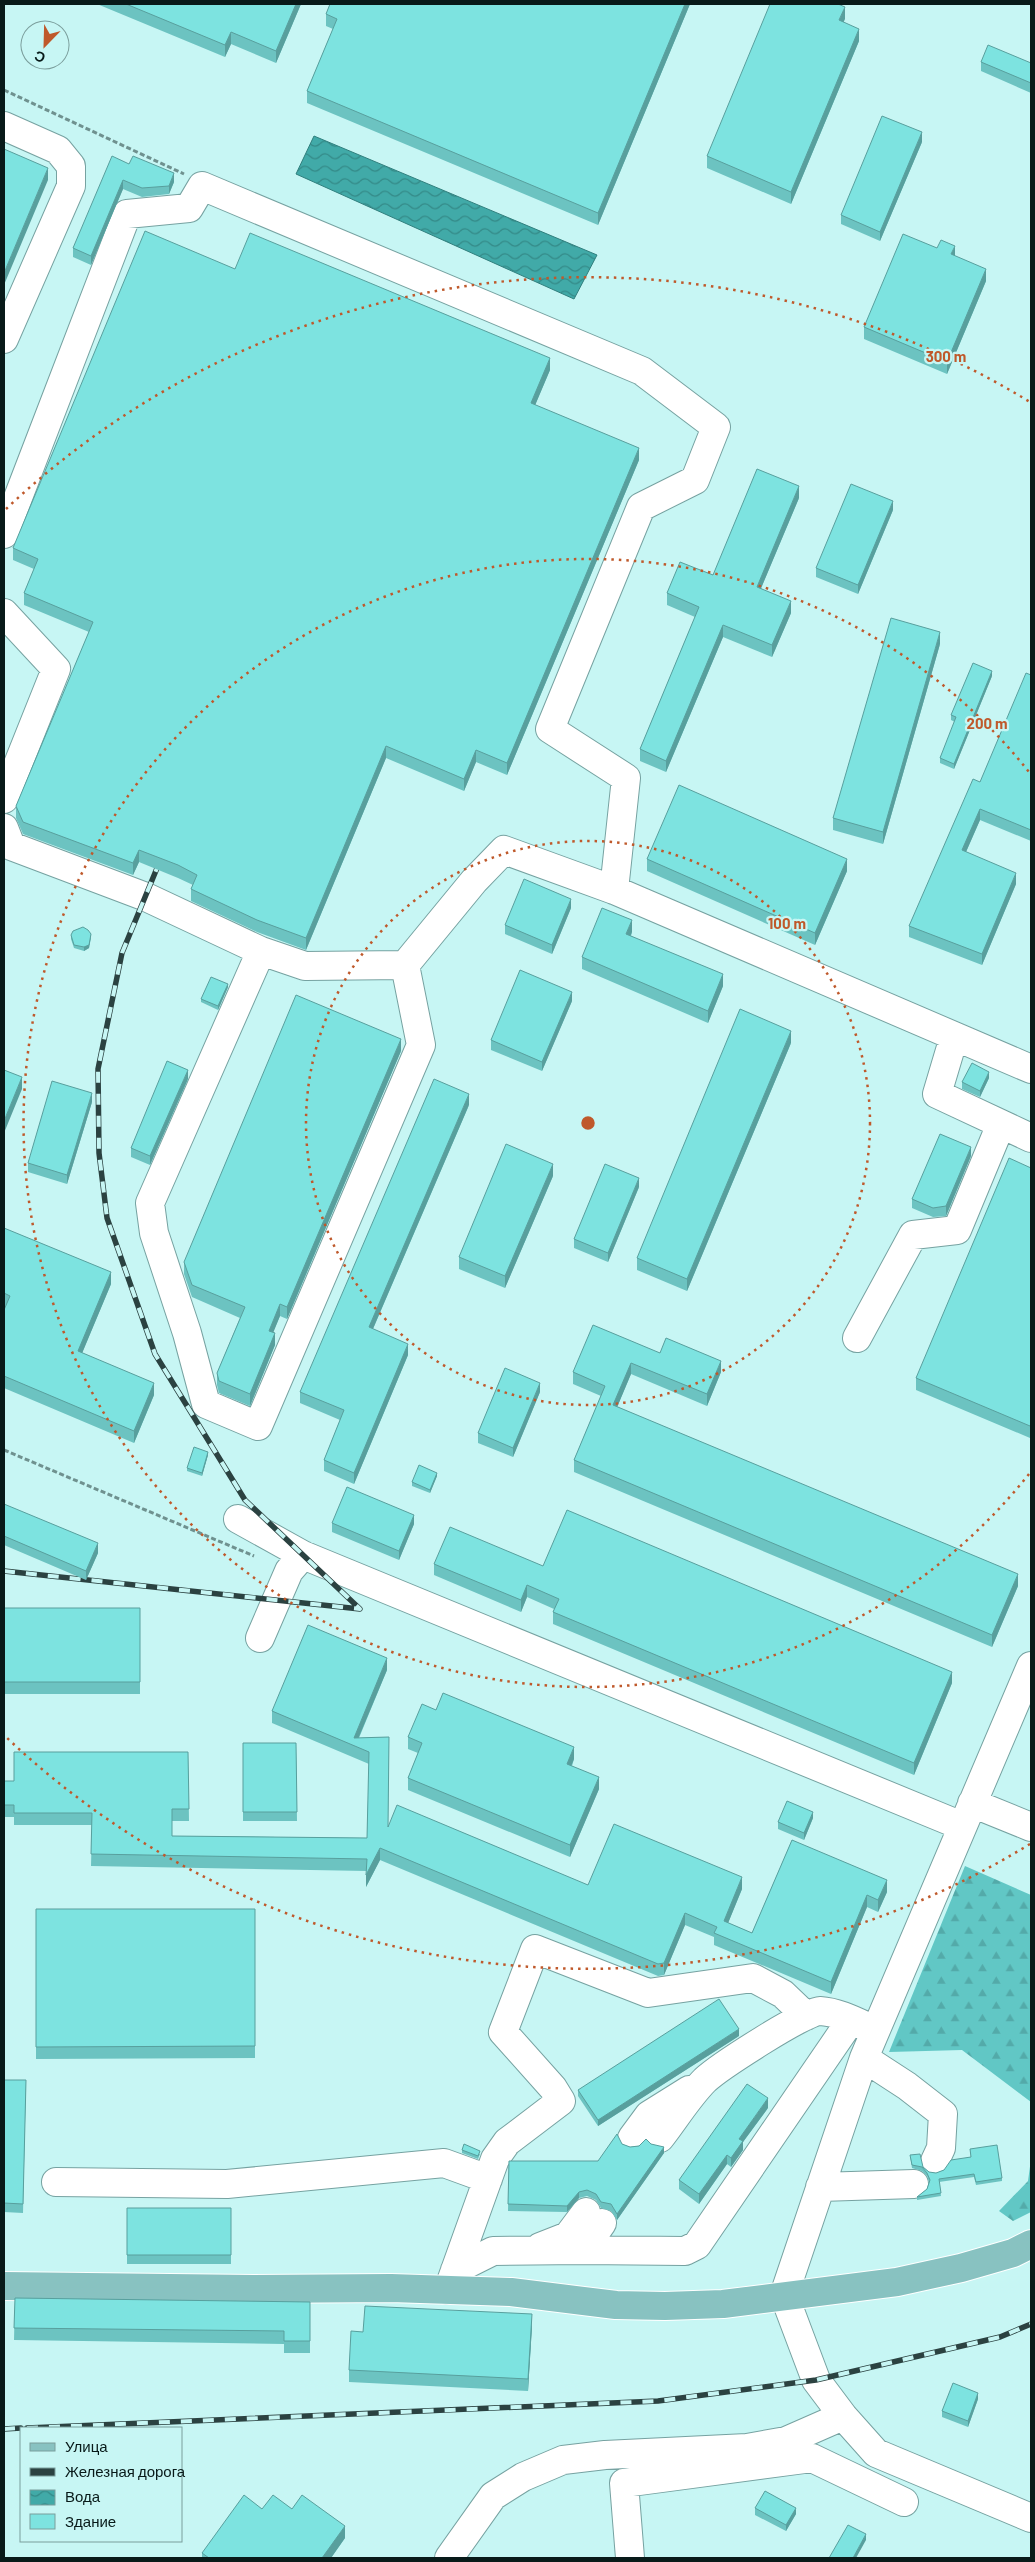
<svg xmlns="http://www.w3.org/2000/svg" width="1035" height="2562" font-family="Barlow,sans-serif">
  <defs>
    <pattern id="forest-firs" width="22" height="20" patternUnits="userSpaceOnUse" patternTransform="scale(1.25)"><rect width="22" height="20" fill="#61c7c5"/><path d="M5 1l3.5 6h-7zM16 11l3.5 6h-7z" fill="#53aaa9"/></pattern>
    <pattern id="water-waves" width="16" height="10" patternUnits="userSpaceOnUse" patternTransform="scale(1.25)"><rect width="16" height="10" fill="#41aaa8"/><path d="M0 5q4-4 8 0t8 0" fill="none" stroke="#348a88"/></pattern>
  </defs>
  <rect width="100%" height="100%" fill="#c7f6f4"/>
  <path fill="url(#forest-firs)" d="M965 1866 1031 1895V2102L962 2050 889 2052Z
    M1031 2159V2212L1013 2221 999 2211 1028 2181Z"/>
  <path fill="url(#water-waves)" stroke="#307f7d" d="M314 136 597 255 574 299 296 174Z"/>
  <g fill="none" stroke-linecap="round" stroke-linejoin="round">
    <g stroke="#76a2a1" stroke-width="30">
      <path id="minor" d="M4 126 58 150 71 166V186L4 339
        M4 534 127 214 189 208 202 186 642 371 716 427 695 480 641 507 550 729 626 778 614 890
        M4 613 56 669 4 799
        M4 828 11 846 146 897 261 951 305 966 405 965 474 881 504 850 614 890 1031 1069
        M261 951 150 1203 154 1233 187 1333 206 1404 258 1426 421 1045 405 965
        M954 1037 937 1094 1031 1138
        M857 1338 913 1235 957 1230 1001 1124
        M238 1519 303 1555 962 1826
        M260 1638 289 1571 303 1555
        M1031 1666 864 2058 784 2295 816 2380 843 2416 876 2453 1031 2518
        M972 1803 1031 1827
        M864 2058 907 2086 943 2114 941 2148 935 2161
        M632 2138 649 2115 689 2090
        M660 2138C675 2119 688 2097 705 2080 719 2067 805 2011 820 2011 837 2012 853 2020 868 2027
        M56 2182 227 2184 444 2163 488 2179
        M820 2187 914 2184
        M540 2247 568 2236 586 2212
        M583 2250 685 2251 697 2245 851 2020
        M455 2270 493 2251 583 2250 602 2223
        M448 2290 495 2159 507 2142 561 2101 553 2088 503 2032 535 1949 648 1993 753 1978 783 1994 806 2016
        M449 2558 493 2496 523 2477 563 2460 605 2455 747 2448 786 2441 843 2416
        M630 2558 624 2483 812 2458 904 2502"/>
    </g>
    <g stroke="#fff" stroke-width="30">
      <path id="major" d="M4 2286 253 2289 391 2288 511 2292 616 2305 665 2306 723 2304 897 2282 961 2268 1013 2253 1031 2244"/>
    </g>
    <path stroke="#6f918f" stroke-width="3" stroke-dasharray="5 2.5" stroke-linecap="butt" d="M4 90 184 174
      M4 1450 254 1556"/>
    <use href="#minor" stroke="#fff" stroke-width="28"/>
    <use href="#major" stroke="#88c2c1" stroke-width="28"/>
    <g stroke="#2b4241" stroke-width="5.5">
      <path id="rail" d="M4 1571 360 1609 245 1500 155 1354 107 1218 99 1153 98 1069 122 953 162 856
        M27 2428 658 2401 816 2380 1000 2337 1031 2324
        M4 2429 21 2428"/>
    </g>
    <use href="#rail" stroke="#c7f6f4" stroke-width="4" stroke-dasharray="11" stroke-linecap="butt"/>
  </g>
  <path fill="#6cc3c1" d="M97 4H301L276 63 231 44 225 57Z
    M330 4H690L598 225 307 103V91L333 29 326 26V14Z
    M845 19 843 22 859 41 791 204 707 168V156Z
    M981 62 1031 63V93L981 71Z
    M922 142 880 241 841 224V215Z
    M129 164 174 182 169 194 142 197 123 189 91 265 73 257V248Z
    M955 256 986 281 947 374 864 339V327Z
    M235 269 550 370 535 405 639 460 507 775 476 762 464 791 386 758 306 950 257 932 191 901V889L193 885 178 878 139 862 133 875 23 834 16 818V806L89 632 24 605V593L34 569 13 560V548Z
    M799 498 761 588 791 613 772 657 723 637 666 772 640 761V749L695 617 667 605V593L713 575Z
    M893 510 858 594 816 577V568Z
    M940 644 883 844 833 830V818Z
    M1031 675V841L980 820 966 852 1016 884 982 965 909 937V926L980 782Z
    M992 676 954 769 940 763V758L955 722 951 720V715Z
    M647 859 847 871 815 945 647 871Z
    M571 908 552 954 505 934V925Z
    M632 932 631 936 723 986 708 1023 582 969V957Z
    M71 935 91 938 89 948 84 951 74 948 71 939Z
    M228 987 218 1010 201 1002V999Z
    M572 1001 542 1071 491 1050V1040Z
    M791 1043 687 1291 637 1270V1258Z
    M401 1051 287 1319 280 1316 273 1332 275 1345 250 1406 219 1393 217 1385V1373L240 1318 192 1297 184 1274V1262Z
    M989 1078 980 1097 962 1089V1082Z
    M188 1079 150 1165 131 1157V1148Z
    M92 1102 67 1184 28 1172V1163Z
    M469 1105 373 1329 408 1355 354 1484 324 1471V1460L340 1420 300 1403V1392Z
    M971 1156 946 1216 933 1217 912 1208V1199Z
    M1031 1168V1436L1030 1438 916 1390V1378Z
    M553 1176 505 1288 459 1269V1257Z
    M639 1187 608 1262 574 1248V1239Z
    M4 1228 111 1284 82 1353 154 1395 134 1443 4 1388V1310L5 1306 4 1305Z
    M660 1353 721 1372 707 1406 631 1374 617 1407 1018 1586 992 1647 574 1472V1460L601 1396 573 1384V1372Z
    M540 1392 513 1457 478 1443V1433Z
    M208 1455 202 1476 187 1471V1468Z
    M437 1476 430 1493 412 1486V1482Z
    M4 1504 98 1553 86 1580 4 1545Z
    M332 1523 414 1524 399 1560 332 1532Z
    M434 1564 543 1566 952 1683 914 1775 553 1624V1612L554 1609 527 1597 521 1612 434 1575Z
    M4 1608H140V1694H4Z
    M387 1670 359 1738 389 1737 388 1826 588 1885 742 1889 728 1923 752 1933 792 1840 887 1892 878 1912 867 1907 831 1994 714 1945V1937L685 1925 664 1975 658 1976 380 1860 366 1887 367 1871 91 1866 92 1825H14V1817H4V1781H14L188 1752 189 1821H172V1836L367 1838 369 1764 272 1723V1711Z
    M436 1710 574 1759 572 1766 599 1789 570 1857 408 1790V1778L418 1753 408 1749V1737Z
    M243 1743H296L297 1821H243Z
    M813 1818 804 1840 778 1829V1822Z
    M36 1909H255V2058L36 2059Z
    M739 2036 598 2126 578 2096V2090Z
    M4 2080H26L23 2213 4 2212Z
    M768 2108 743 2142V2150L731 2167 727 2164 699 2204 679 2189V2180Z
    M622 2144 630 2147 651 2144 664 2153 617 2220 611 2211 601 2208 596 2200 587 2196 579 2198 567 2212 508 2211 509 2161H598Z
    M970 2149 1002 2178V2181L976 2185 974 2177 939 2182 941 2196 917 2200V2197L927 2189 929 2182 927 2176 922 2171 912 2168 910 2155 929 2172 936 2173 944 2170 971 2157Z
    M462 2150 480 2154 478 2159 462 2153Z
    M127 2208H231V2264H127Z
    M15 2298 310 2302V2353H284V2344L14 2340Z
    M532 2326 528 2391 349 2382V2370L363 2332Z
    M978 2399 968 2427 942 2417V2411Z
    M755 2508 796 2514 786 2531 755 2515Z
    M262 2509H292L345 2538 331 2558H202V2553Z"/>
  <path fill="#589f9d" d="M296 4H301L276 63V51Z
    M685 4H690L598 225V213Z
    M845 7V19L839 32V20Z
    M859 29V41L791 204V192Z
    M231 32V44L225 57V45Z
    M922 132V142L880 241V232Z
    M48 168V180L4 285V273Z
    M174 173V182L169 194V186Z
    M123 180V189L91 265V256Z
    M955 246V258L951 254Z
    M986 269V281L947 374V362Z
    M550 358V370L531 415V403Z
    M639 448V460L507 775V763Z
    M799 486V498L757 598V587Z
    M893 501V510L858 594V585Z
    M791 601V613L772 657V645Z
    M723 625V637L666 772V761Z
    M940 632V644L883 844V832Z
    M992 671V676L954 769V764Z
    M386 746V758L306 950V938Z
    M476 750V762L464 791V779Z
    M980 809V820L962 861V850Z
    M139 850V862L133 875V863Z
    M847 859V871L815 945V933Z
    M1016 873V884L982 965V954Z
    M571 899V908L552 954V945Z
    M632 920V932L626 946V934Z
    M91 934 89 948 84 951V947Z
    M723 974V986L708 1023V1011Z
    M228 984V987L218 1010V1006Z
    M572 992V1001L542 1071V1062Z
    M791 1031V1043L687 1291V1279Z
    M401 1039V1051L287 1319V1307Z
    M188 1070V1079L150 1165V1156Z
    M989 1072V1078L980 1097V1091Z
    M22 1077V1089L4 1133V1121Z
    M92 1093V1102L67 1184V1175Z
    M469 1094V1105L369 1338V1327Z
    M971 1147V1156L946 1216V1206Z
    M553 1164V1176L505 1288V1276Z
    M639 1178V1187L608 1262V1253Z
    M111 1272V1284L78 1363V1351Z
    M280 1304V1316L269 1343V1331Z
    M275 1333V1345L250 1406V1394Z
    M408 1344V1355L354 1484V1473Z
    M721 1361V1372L707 1406V1394Z
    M631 1363V1374L613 1417V1405Z
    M154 1383V1395L134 1443V1431Z
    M540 1383V1392L513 1457V1448Z
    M1031 1424V1436L1030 1438V1426Z
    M208 1452V1455L202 1476V1473Z
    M437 1473V1476L430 1493V1490Z
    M414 1515V1524L399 1560V1551Z
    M98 1543V1553L86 1580V1571Z
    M1018 1574V1586L992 1647V1635Z
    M527 1585V1597L521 1612V1600Z
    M387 1658V1670L355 1746 354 1738Z
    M952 1672V1683L914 1775V1763Z
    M574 1747V1759L567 1776V1764Z
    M599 1777V1789L570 1857V1845Z
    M813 1812V1818L804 1840V1833Z
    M380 1848V1860L366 1887V1875Z
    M742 1877V1889L724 1933V1921Z
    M887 1880V1892L878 1912V1900Z
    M867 1895V1907L831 1994V1982Z
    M685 1913V1925L664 1975V1963Z
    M739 2029V2036L598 2126V2120Z
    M768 2098V2108L743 2142V2150L731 2167V2158L739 2139Z
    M664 2147V2153L617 2220V2214Z
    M727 2155V2164L699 2204V2194Z
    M579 2192V2198L567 2212V2206Z
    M532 2314V2326L528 2391V2379Z
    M978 2393V2399L968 2427V2421Z
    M796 2508V2514L786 2531V2525Z
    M345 2526V2538L331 2558H322Z
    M866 2534V2540L856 2558H853Z"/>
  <path fill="#7de3e0" stroke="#589f9d" d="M126 4H296L276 51 231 32 225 45Z
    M330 4H685L598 213 307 91 337 19 326 14Z
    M770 4H838L845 7 839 20 859 29 791 192 707 156Z
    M988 45 1031 63V83L981 62Z
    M882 116 922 132 880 232 841 215Z
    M4 149 48 168 4 273Z
    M112 156 129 164 133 156 174 173 169 186 142 188 123 180 91 256 73 248Z
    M145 231 235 269 250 233 550 358 531 403 639 448 507 763 476 750 464 779 386 746 306 938 257 920 191 889 197 875 178 865 139 850 133 863 23 822 16 806 93 622 24 593 38 559 13 548Z
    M903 234 937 248 941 240 955 246 951 254 986 269 947 362 864 327Z
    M757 469 799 486 757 587 791 601 772 645 723 625 666 761 640 749 699 607 667 593 680 562 713 575Z
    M851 484 893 501 858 585 816 568Z
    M891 618 940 632 883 832 833 818Z
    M973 663 992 671 954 764 940 758 956 717 951 715Z
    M1026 673 1031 675V830L980 809 962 850 1016 873 982 954 909 926 973 779 980 782Z
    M679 785 847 859 815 933 647 859Z
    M524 879 571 899 552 945 505 925Z
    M602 908 632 920 626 934 723 974 708 1011 582 957Z
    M83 927 88 930 91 934 89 945 84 947 74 945 71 935 73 931Z
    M520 970 572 992 542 1062 491 1040Z
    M211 977 228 984 218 1006 201 999Z
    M296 995 401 1039 287 1307 280 1304 269 1331 275 1333 250 1394 219 1381 217 1373 245 1307 192 1285 184 1262Z
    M740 1009 791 1031 687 1279 637 1258Z
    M167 1061 188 1070 150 1156 131 1148Z
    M972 1063 989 1072 980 1091 962 1082Z
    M4 1070 22 1077 4 1121Z
    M434 1079 469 1094 369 1327 408 1344 354 1473 324 1460 344 1410 300 1392Z
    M52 1081 92 1093 67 1175 28 1163Z
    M940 1134 971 1147 946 1206 933 1208 912 1199Z
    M506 1144 553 1164 505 1276 459 1257Z
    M1009 1158 1031 1168V1424L1030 1426 916 1378Z
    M605 1164 639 1178 608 1253 574 1239Z
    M4 1228 111 1272 78 1351 154 1383 134 1431 4 1376V1310L10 1296 4 1293Z
    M593 1325 660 1353 666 1338 721 1361 707 1394 631 1363 613 1405 1018 1574 992 1635 574 1460 605 1386 573 1372Z
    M505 1368 540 1383 513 1448 478 1433Z
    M194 1447 208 1452 202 1473 187 1468Z
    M419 1465 437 1473 430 1490 412 1482Z
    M347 1487 414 1515 399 1551 332 1523Z
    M4 1504 98 1543 86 1571 4 1536Z
    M567 1510 952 1672 914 1763 553 1612 559 1599 527 1585 521 1600 434 1564 450 1527 543 1566Z
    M4 1608H140V1682H4Z
    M308 1625 387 1658 354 1738 389 1737 388 1827 397 1805 588 1885 614 1824 742 1877 724 1921 752 1933 792 1840 887 1880 878 1900 867 1895 831 1982 714 1933 717 1927 685 1913 664 1963 658 1964 380 1848 366 1875 367 1859 91 1854 92 1813H14V1805H4V1781H14V1752H188L189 1809H172V1836L367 1838 369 1752 272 1711Z
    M443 1693 574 1747 567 1764 599 1777 570 1845 408 1778 422 1743 408 1737 422 1704 436 1710Z
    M243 1743H296L297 1812H243Z
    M787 1801 813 1812 804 1833 778 1822Z
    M36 1909H255V2046L36 2047Z
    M719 1999 739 2029 598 2120 578 2090Z
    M4 2080H26L23 2204 4 2203Z
    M747 2084 768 2098 739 2139 743 2141 731 2158 727 2155 699 2194 679 2180Z
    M617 2134 622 2144 630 2147 639 2146 646 2139 651 2144 664 2147 617 2214 611 2204 601 2202 596 2194 587 2190 579 2192 567 2206 508 2204 509 2161H598Z
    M464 2144 480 2151 478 2156 462 2150Z
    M997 2145 1002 2178 976 2182 974 2174 939 2179 941 2193 917 2197 927 2189 930 2180 927 2173 922 2167 912 2165 910 2155 920 2154 923 2167 929 2172 936 2173 944 2170 951 2160 971 2157 970 2149Z
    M127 2208H231V2255H127Z
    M15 2298 310 2302V2341H284V2331L14 2328Z
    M365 2306 532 2314 528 2379 349 2370 351 2331 363 2332Z
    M953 2383 978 2393 968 2421 942 2411Z
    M765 2491 796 2508 786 2525 755 2508Z
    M244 2495 262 2509 273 2495 292 2509 302 2495 345 2526 322 2558H209L202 2553Z
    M848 2525 866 2534 853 2558H829Z"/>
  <g fill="none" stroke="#bf592b" stroke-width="2.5" stroke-dasharray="2.5 5">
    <circle cx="588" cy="1123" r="282"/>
    <path d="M1029 1474A564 564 0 1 1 1029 772"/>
    <path d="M1030 1844A846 846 0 0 1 6 1737M6 509A846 846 0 0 1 1030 402"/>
  </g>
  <circle cx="588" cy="1123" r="8" fill="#bf592b" stroke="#c7f6f4" stroke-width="2.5"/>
  <g font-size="15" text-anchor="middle" font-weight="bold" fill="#bf592b" stroke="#c7f6f4" stroke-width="4.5" stroke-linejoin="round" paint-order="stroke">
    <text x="946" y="362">300 m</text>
    <text x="987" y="729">200 m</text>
    <text x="787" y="929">100 m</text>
  </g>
  <rect width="1035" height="2562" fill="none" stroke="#081a19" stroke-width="10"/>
  <rect x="20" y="2427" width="162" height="115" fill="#c7f6f4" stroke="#7b9e9c"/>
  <rect x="30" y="2443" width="25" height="8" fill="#88c2c1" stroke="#7b9e9c"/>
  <text x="65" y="2452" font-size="15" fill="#081a19">Улица</text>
  <rect x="30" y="2468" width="25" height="8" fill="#2b4241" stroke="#7b9e9c"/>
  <text x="65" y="2477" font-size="15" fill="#081a19">Железная дорога</text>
  <rect x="30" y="2490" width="25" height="15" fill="url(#water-waves)" stroke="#7b9e9c"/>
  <text x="65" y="2502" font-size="15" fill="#081a19">Вода</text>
  <rect x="30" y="2514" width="25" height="15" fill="#7de3e0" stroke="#7b9e9c"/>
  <text x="65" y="2527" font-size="15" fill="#081a19">Здание</text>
  <g transform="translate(45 45) rotate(203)"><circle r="24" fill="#c7f6f4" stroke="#7b9e9c"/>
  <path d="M0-4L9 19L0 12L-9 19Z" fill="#bf592b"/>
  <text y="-8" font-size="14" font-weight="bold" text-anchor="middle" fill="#081a19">С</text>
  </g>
</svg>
